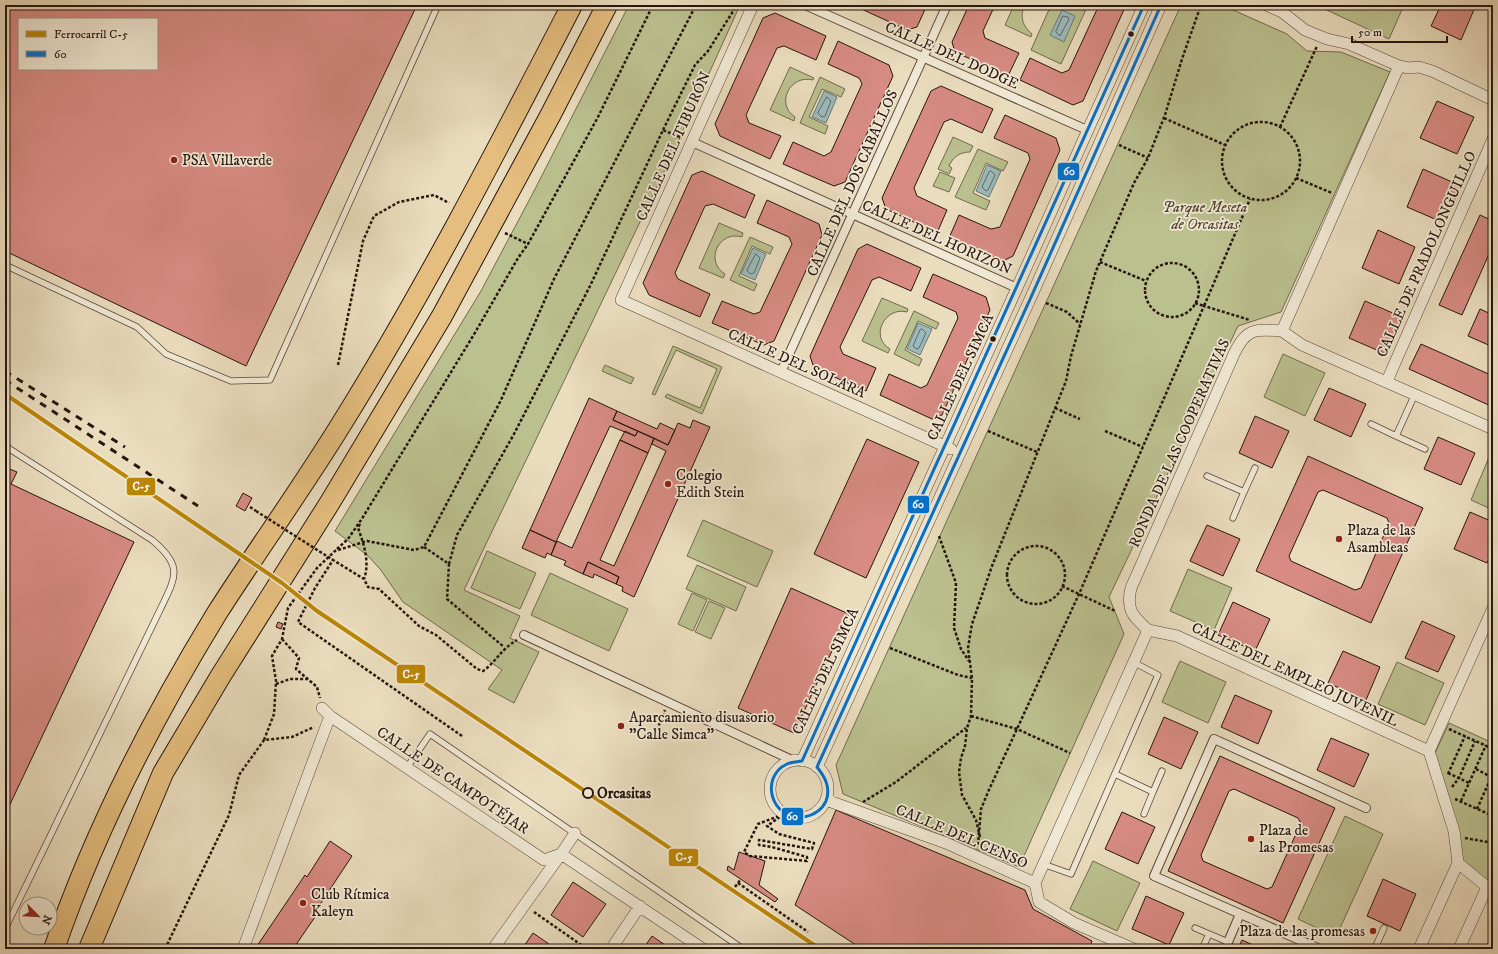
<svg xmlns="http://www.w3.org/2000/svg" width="1498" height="954" font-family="'IM FELL DW Pica',serif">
  <rect width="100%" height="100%" fill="#eaddbe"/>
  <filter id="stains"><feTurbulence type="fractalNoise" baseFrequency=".005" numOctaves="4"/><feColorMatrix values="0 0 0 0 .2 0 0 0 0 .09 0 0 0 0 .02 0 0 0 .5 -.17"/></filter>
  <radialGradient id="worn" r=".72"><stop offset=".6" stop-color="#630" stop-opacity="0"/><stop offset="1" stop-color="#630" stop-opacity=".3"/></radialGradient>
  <path fill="#bbc08f" stroke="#716a4e" d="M629 5H740L673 153 464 590 520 616 510 638 539 652 514 703 488 689 502 670 403 602 380 569 367 555 335 531 481 291 534 191Z
    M1014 5H1025C1019 17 1023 26 1032 34L1031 37 1005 25Z
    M1051 5H1088L1061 64 1031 50Z
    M1181 5H1222L1287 34 1307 51 1341 52 1390 72 1281 312 1238 326 1109 597 1124 634 1019 867 843 794 836 765Z
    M1316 5H1404L1389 39Z
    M790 67 814 78 813 80C790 74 775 104 795 117L794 121 770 110Z
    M820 77 845 89 841 97 822 89 809 117 828 126 825 134 800 123Z
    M953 137 973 146 970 152C960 152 953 157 949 166L952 168 949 174 938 169Z
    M978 149 1008 162 1003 171 986 163 973 193 990 201 986 210 955 197Z
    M940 172 955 178 949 192 933 186Z
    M719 223 743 233 742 237C719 230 704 261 725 274L723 278 699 268Z
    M750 237 773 247 770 254 752 246 739 276 757 284 754 291 730 280Z
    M882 298 908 309 907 312C885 306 869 337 890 349L888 353 862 341Z
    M914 311 939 323 936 329 918 321 905 350 922 359 919 366 894 354Z
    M673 346 722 367 702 414 665 397 667 394 700 408 717 369 676 350 655 395 652 394Z
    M1283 354 1325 373 1305 416 1264 397Z
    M605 365 634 378 631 384 602 371Z
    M1492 450H1493V510L1471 500Z
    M703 520 773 551 757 587 687 556Z
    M487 551 536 573 520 609 471 588Z
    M697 565 746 587 736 611 686 589Z
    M1188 569 1232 588 1214 630 1170 611Z
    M550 573 628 609 609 651 531 615Z
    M692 593 707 600 693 631 678 624Z
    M709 601 725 608 711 639 695 632Z
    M1180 661 1226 682 1208 723 1162 702Z
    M1397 662 1444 683 1425 725 1378 704Z
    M1449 723 1493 743V885L1461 859 1435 753Z
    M1345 816 1383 834 1336 937 1298 919Z
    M1093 861 1140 883 1117 931 1070 909Z"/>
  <path fill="#9bbabb" stroke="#6d7876" d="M1062 10 1075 16 1064 42 1050 35Z
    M824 91 837 97 826 123 812 117Z
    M987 165 1001 171 989 197 976 191Z
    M753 248 766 254 755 280 741 274Z
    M918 323 932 329 920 355 907 349Z"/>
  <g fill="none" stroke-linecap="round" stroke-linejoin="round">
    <path stroke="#616864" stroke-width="1" d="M1063 16 1068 17 1069 19 1060 36 1056 32Z
      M827 97 831 101 825 116 822 117 818 113Z
      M991 171 995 175 988 190 986 191 982 187 989 172Z
      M756 254 760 258 754 273 751 274 747 271Z
      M922 329 926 333 919 348 917 349 913 346 920 330Z"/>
  </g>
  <path fill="#d78b83" stroke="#27150e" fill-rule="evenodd" d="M5 5H417L246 366 5 251ZM19 19H157V69H19Z
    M855 5H927L917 27 907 30 855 6Z
    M969 5H995L983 31 985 38 1019 53 1008 76 955 52 952 42Z
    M1099 5H1126L1083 101 1073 105 1020 80 1030 58 1062 73 1069 70Z
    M1441 5H1476L1461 40 1431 26Z
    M1483 5H1493V10Z
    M775 13 826 36 816 60 784 46 777 48 746 115 749 123 781 136 770 159 720 136 715 124 763 18Z
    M838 41 889 65 893 76 845 182 834 186 783 164 793 142 824 156 831 152 862 84 859 78 828 64Z
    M941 86 993 109 982 133 951 119 944 122 914 188 917 196 947 210 937 233 886 209 882 198 931 91Z
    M1437 101 1474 117 1457 154 1420 138Z
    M1005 115 1056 138 1060 150 1013 256 1003 261 949 238 959 215 991 229 1000 227 1030 159 1028 153 994 138Z
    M1423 169 1461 186 1444 223 1407 207Z
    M702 171 755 195 745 218 713 204 705 206 675 273 678 279 710 294 700 317 649 295 643 283 692 175Z
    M767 200 819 224 822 235 774 341 764 345 712 323 722 301 754 314 760 312 792 244 789 237 757 223Z
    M1480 215 1493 221V245L1462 315 1439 305Z
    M1378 230 1415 247 1399 284 1362 268Z
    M867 244 921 268 911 291 879 277 872 280 840 347 843 354 876 368 866 391 814 368 810 356 858 249Z
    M933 274 986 297 990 310 942 415 932 419 880 395 889 374 921 388 927 385 958 318 956 312 923 297Z
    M1365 301 1402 317 1386 354 1349 338Z
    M1480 309 1493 315V347L1468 336Z
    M1421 344 1493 376V407L1409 369Z
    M1329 388 1366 404 1351 437 1314 420Z
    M589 398 617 411 613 420 638 431 635 436 610 426 556 542 530 530Z
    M617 411 657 429 660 423 675 430 668 445 613 420Z
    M1255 416 1289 431 1272 468 1239 453Z
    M693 420 710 427 634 597 622 591 623 587 616 584 619 577 588 562 583 574 564 565 566 561 551 555 557 541 572 548 620 440 648 453 600 560 614 566 666 451 652 444 654 438 668 445 678 423 690 428Z
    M625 431 635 436 638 431 654 438 648 453 620 440Z
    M1438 437 1475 453 1461 485 1424 469Z
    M867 439 919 462 866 578 814 554Z
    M1308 456 1423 508 1371 623 1256 571ZM1323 490 1387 518 1389 523 1361 588 1355 590 1291 561 1289 556 1318 492Z
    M5 467 17 472 11 484 134 542 5 815Z
    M243 493 252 498 245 511 236 506Z
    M1470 512 1493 522V550L1487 563 1454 549Z
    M1207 525 1240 539 1223 576 1190 561Z
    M530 530 556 542 551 555 547 553 545 558 522 548Z
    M588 562 619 577 616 584 594 574 593 578 583 574Z
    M791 588 849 614 794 733 738 708Z
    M1233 602 1270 619 1255 651 1218 635Z
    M1422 621 1455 636 1438 672 1405 658Z
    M278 622 283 624 281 629 276 627Z
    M1343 651 1380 667 1366 700 1328 683Z
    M1235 695 1272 711 1258 744 1221 727Z
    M1164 717 1198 732 1181 769 1148 754Z
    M1331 738 1369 754 1354 787 1317 770Z
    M1220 756 1335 808 1283 923 1168 871ZM1234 789 1298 818 1301 823 1272 887 1267 889 1203 861 1201 855 1229 791Z
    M836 810 1025 890 1033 909 1092 941 1089 949H862L795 905Z
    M1122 812 1155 827 1138 864 1105 849Z
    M330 841 352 856 313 915 315 917 293 949H255L305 875 307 877Z
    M739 852 765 861 759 885 778 899 775 902 727 870 728 866 734 870Z
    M1383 879 1416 894 1400 931 1367 916Z
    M573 882 606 904 583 937 551 915Z
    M1146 896 1184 913 1169 945 1132 929Z
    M533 933 549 944 546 949H522Z
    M1493 933V946L1488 944Z
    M652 936 671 949H643Z
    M1242 940 1262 949H1238Z
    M1488 944 1493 946V949H1486Z"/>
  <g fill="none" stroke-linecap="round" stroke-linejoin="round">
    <g stroke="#58473a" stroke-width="7">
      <path id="service" d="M5 265 137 327 166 354 231 381 270 380 438 5
        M1371 424 1396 436 1415 394
        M1396 436 1425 449
        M5 446 152 540C185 567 175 578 159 612L5 929
        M1207 476 1244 492 1255 468
        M1233 518 1244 492
        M408 766 430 734 743 949
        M1115 774 1153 792 1162 771
        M1144 814 1153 792
        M1043 864 1071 874 1158 675 1133 662
        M1195 928 1228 942
        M1202 949 1209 934
        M1377 949 1375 948 1384 928"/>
    </g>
    <g stroke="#58473a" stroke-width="10">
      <path id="pedestrian" d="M805 5 1087 130
        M692 142 1017 288
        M781 372 947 5
        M524 635 794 761
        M1228 942 1240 914
        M1320 949 1154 876 1214 739 1366 808"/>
    </g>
    <g stroke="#58473a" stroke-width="12">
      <path id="minor" d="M753 5 621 300 951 449
        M1266 5 1282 12 1305 30 1327 39 1349 44 1399 66 1409 68 1419 67 1432 71 1493 100
        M1282 331 1302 345 1493 429
        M1387 381 1493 139
        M1148 630 1177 636 1429 751
        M322 708 330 716 544 860 561 854 575 833
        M770 789a29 29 0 1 1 58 0a29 29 0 1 1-58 0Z
        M802 761 1017 288 1144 5
        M817 767 1032 295 1161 5
        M826 800 946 843 1035 883 1039 902 1074 923 1134 949
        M1458 863 1487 887
        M1035 883 1148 630C1132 616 1126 609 1131 588L1234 354C1246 328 1255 329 1282 331L1399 66
        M243 949 330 716
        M493 949 561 854 703 949
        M611 949 640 906
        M1419 949 1458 863 1454 831 1429 751 1493 608
        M1459 949 1487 887 1493 886"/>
    </g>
    <g stroke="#27150e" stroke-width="22">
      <path id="motorway" d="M54 949C93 835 154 716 217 613 258 549 302 488 342 423 426 288 499 146 572 5
        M89 949 163 773 220 677 329 504 442 316 551 114 607 5"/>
    </g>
    <path stroke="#27150e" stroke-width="2.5" stroke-dasharray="3 2" stroke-linecap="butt" d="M1164 118 1225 145
      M1222 161a39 39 0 1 1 78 0a39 39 0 1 1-78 0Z
      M1280 127 1317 46
      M663 130 695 65 708 51 737 5
      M1119 145 1148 158
      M1296 178 1332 193
      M505 233 528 244
      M1100 262 1146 281
      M1145 290a27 27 0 1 1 54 0a27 27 0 1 1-54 0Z
      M1046 303 1067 312 1080 324
      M1195 303 1204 306 1250 199
      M338 365 363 241 374 216 399 202 434 195 449 203
      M1055 408 1080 419
      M988 431 1037 452
      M1105 431 1143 447
      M250 507 256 511
      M360 524 358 528C364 544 370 563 364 579
      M939 536 956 583 954 628 961 649 969 661
      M1007 575a29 29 0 1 1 58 0a29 29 0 1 1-58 0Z
      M424 547 449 564 447 599 504 647
      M337 549 348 539 363 517 476 331 518 258 528 244 598 117 653 5
      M449 564 457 535 514 434 590 286 663 130 682 138
      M1062 586 1115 611
      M282 639 299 658 296 669 317 687 320 698
      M890 648 958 675 972 678
      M276 684 290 679H308
      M971 716 1017 729 1070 753
      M1449 729 1493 749
      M657 730 665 710
      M462 736 298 622 315 588 333 560 364 579 368 587 379 589 419 626 436 635 477 669 483 671C497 661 500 650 517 640
      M264 740 274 714 276 681 272 656 282 639 288 608 317 568 335 551 367 541 414 550 424 547 501 400 554 279 696 5
      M1476 769 1493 778
      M1448 773 1469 783
      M1448 774 1465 736
      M1452 787 1459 778 1475 741
      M1455 799 1493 816
      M1461 801 1486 745
      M863 802 896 782 966 728
      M1477 809 1493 773
      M784 814 767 826 779 834 814 843 812 849 759 840V845L772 847 807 857V861L750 856 744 852 758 824Z
      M980 837 976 820 962 795 959 772 961 758 965 746 967 728 971 716 972 678 968 648 972 624 992 566 1066 381 1071 356 1096 271 1134 183 1148 158 1165 115 1182 59 1201 5
      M1465 838 1493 843
      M978 845 981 809 988 792 1079 594 1204 306 1250 320
      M1489 875 1493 869
      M738 883 808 932
      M735 887 741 879
      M534 912 587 949
      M165 949 229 815 239 775 264 740 292 737 314 727"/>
    <use href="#service" stroke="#f1e9d5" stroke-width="5.5"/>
    <use href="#pedestrian" stroke="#f1e9d5" stroke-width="8"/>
    <use href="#minor" stroke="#f1e9d5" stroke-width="11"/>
    <use href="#motorway" stroke="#e5be7f" stroke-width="20"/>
    <path stroke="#27150e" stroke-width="3" stroke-dasharray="7 7" stroke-linecap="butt" d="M5 371 125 447
      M5 380 198 506"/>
    <path stroke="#27150e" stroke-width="2.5" stroke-dasharray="3 2" stroke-linecap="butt" d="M256 511 333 560"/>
    <g stroke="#f1e9d5" stroke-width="6">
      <path id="bus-1" d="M1144 5 802 761C797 762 791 762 787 764 759 777 771 821 804 817 814 815 822 810 826 801 831 788 825 777 817 767L1032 295 1161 5"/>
    </g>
    <use href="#bus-1" stroke="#0072ce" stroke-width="3"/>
    <g stroke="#f1e9d5" stroke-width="7">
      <path id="rail-1" d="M5 394 282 583 317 611 820 949"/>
    </g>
    <use href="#rail-1" stroke="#bb8604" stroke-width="4"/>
  </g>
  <g fill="#27150e" stroke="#f1e9d5" stroke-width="1.5">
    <circle cx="1131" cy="34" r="3.5"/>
    <circle cx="993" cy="339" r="3.5"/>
  </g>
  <g fill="#8f2418" stroke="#f1e9d5" stroke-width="1.5">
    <circle cx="174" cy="160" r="4"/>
    <circle cx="668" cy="484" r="4"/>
    <circle cx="1339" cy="539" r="4"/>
    <circle cx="621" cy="726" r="4"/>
    <circle cx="1251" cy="839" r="4"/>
    <circle cx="303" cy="903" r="4"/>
    <circle cx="1373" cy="931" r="4"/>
  </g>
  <circle fill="#f1e9d5" stroke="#27150e" stroke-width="2" cx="588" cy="793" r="5"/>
  <g text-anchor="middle" stroke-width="3.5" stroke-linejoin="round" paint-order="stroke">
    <g font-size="15" fill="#27150e" stroke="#f1e9d5">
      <text transform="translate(952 55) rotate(24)" y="5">CALLE DEL DODGE</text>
      <text transform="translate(673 146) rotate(-66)" y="5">CALLE DEL TIBURÓN</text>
      <text transform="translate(852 183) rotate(-66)" y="5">CALLE DEL DOS CABALLOS</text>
      <text transform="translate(937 237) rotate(24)" y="5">CALLE DEL HORIZON</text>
      <text transform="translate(1426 254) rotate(-66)" y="5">CALLE DE PRADOLONGUILLO</text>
      <text transform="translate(797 363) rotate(24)" y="5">CALLE DEL SOLARA</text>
      <text transform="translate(960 377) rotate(-65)" y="5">CALLE DEL SIMCA</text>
      <text transform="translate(1179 443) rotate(-66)" y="5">RONDA DE LAS COOPERATIVAS</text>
      <text transform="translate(825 671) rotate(-65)" y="5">CALLE DEL SIMCA</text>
      <text transform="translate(1295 674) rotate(25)" y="5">CALLE DEL EMPLEO JUVENIL</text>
      <text transform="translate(453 780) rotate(34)" y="5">CALLE DE CAMPOTÉJAR</text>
      <text transform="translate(962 836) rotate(23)" y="5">CALLE DEL CENSO</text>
    </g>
    <g font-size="15" fill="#27150e" stroke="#f1e9d5" text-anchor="start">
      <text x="182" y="165">PSA Villaverde</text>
      <text x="676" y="480">Colegio<tspan x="676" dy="17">Edith Stein</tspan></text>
      <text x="1347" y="535">Plaza de las<tspan x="1347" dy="17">Asambleas</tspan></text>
      <text x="629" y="722">Aparcamiento disuasorio<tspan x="629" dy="17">"Calle Simca"</tspan></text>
      <text x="1259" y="835">Plaza de<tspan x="1259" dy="17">las Promesas</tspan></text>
      <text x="311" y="899">Club Rítmica<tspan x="311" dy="17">Kaleyn</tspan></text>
      <text x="1365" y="936" text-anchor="end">Plaza de las promesas</text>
    </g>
    <g font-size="15" font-style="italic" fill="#534835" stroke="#f1e9d5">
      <text x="1205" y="212">Parque Meseta<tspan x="1205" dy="17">de Orcasitas</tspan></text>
    </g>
    <g font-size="15" font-weight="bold" fill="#27150e" stroke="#f1e9d5" text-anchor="start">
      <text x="597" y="798">Orcasitas</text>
    </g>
  </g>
  <g stroke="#f1e9d5" stroke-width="1.5">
    <rect x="1057" y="162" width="23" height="19" rx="4" fill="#0072ce"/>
    <rect x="126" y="477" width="30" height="19" rx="4" fill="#bb8604"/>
    <rect x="907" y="495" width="23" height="19" rx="4" fill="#0072ce"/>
    <rect x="396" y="664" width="30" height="20" rx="4" fill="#bb8604"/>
    <rect x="781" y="807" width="23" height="19" rx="4" fill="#0072ce"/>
    <rect x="668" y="848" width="31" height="19" rx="4" fill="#bb8604"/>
  </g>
  <g font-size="11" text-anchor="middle" font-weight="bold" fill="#fff">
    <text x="1069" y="175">60</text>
    <text x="141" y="490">C-5</text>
    <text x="918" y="508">60</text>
    <text x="411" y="678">C-5</text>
    <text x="792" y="820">60</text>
    <text x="684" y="861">C-5</text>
  </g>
  <rect width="1498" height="954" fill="none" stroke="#eaddbe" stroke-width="20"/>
  <rect x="6" y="6" width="1486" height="942" fill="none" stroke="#27150e" stroke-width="2"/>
  <rect x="10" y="10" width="1478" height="934" fill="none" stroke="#27150e"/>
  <rect x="18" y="18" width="140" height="52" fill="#f1e9d5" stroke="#a09485"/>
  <rect x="26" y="31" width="20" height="6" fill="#bb8604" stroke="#a09485"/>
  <text x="54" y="38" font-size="12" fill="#27150e">Ferrocarril C-5</text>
  <rect x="26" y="51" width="20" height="6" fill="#0072ce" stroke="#a09485"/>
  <text x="54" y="58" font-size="12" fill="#27150e">60</text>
  <g transform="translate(38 916) rotate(114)"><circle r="19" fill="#f1e9d5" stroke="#a09485"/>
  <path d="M0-3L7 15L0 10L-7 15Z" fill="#8f2418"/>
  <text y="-6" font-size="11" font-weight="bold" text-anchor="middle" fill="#27150e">N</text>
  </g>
  <path d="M1352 36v6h95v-6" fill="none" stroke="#27150e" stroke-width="2"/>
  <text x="1358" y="36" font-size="12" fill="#27150e" stroke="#f1e9d5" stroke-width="3" paint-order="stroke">50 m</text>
  <rect width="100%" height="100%" filter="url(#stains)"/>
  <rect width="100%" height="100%" fill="url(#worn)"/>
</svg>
